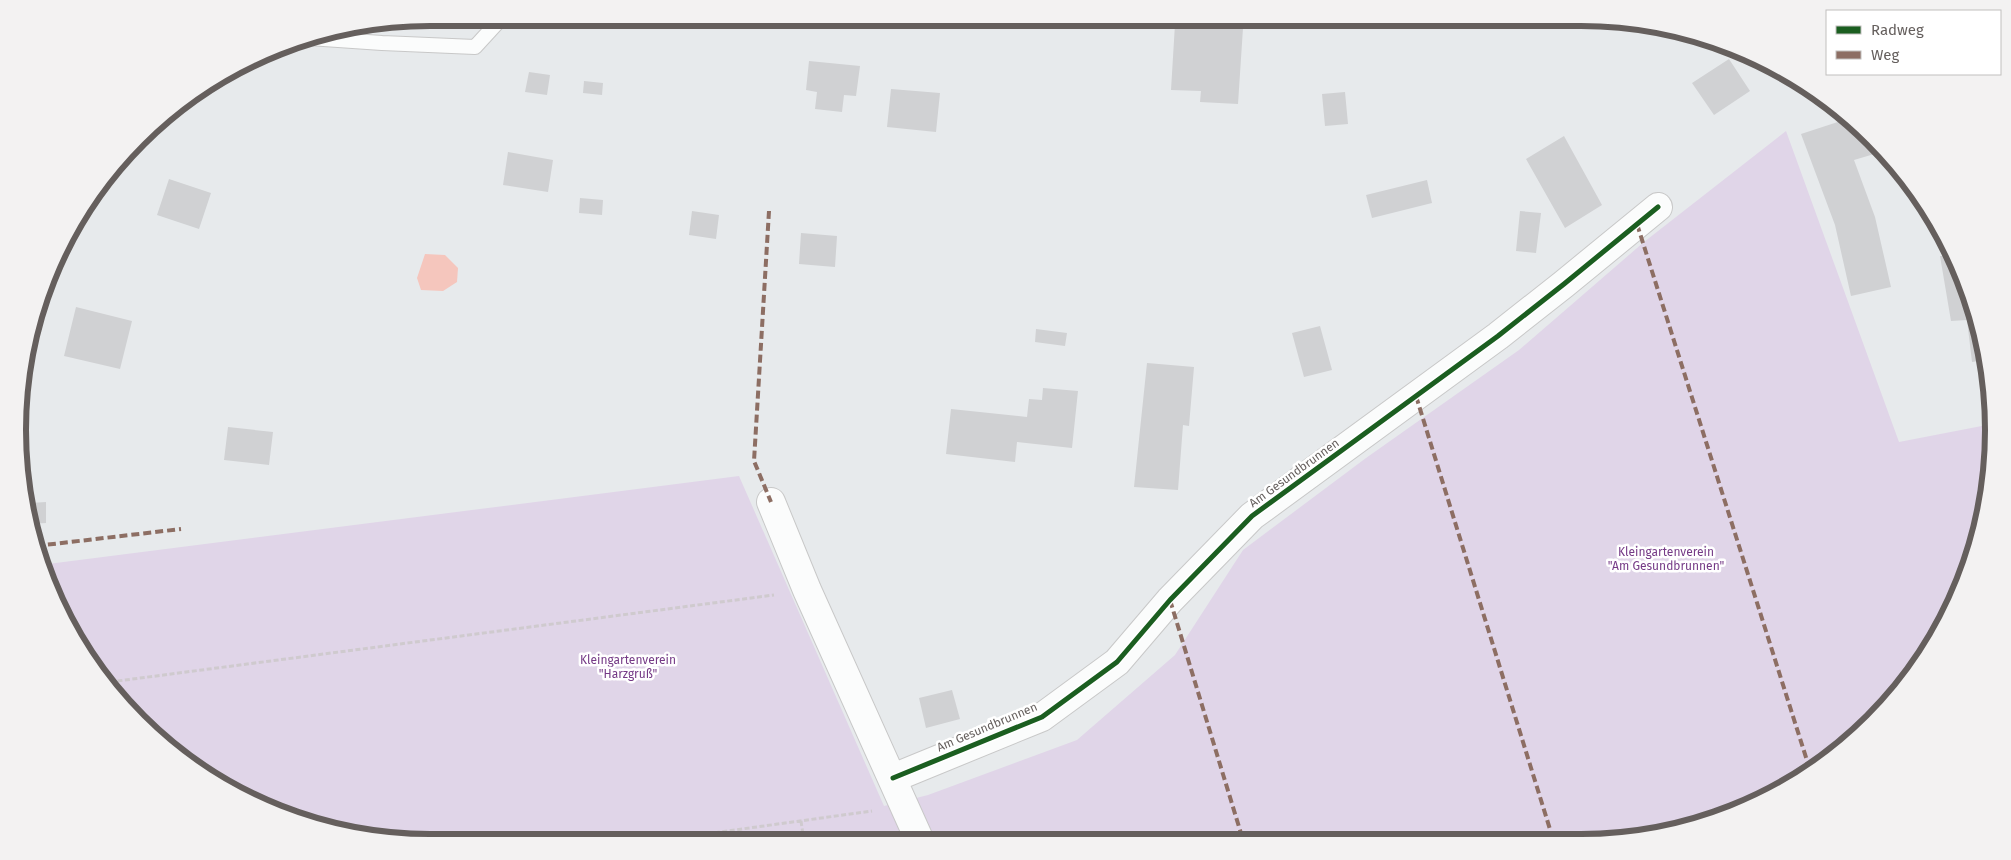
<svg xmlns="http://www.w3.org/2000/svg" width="2011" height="860" font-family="'Fira Sans',sans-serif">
  <rect width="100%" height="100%" fill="#e7eaec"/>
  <path fill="#e0d5e8" d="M1786 131 1899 442 1992 424 1990 484 1972 563 1908 681 1832 757 1739 811 1635 839 430 842 297 821 224 787 158 740 73 636 40 565 739 476 884 806 928 795 1077 740 1175 655 1243 550 1366 458 1519 350 1644 242Z"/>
  <path fill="#f5c6bd" d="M425 254 445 255 458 268 457 282 443 291 421 290 417 278Z"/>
  <path fill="#d0d1d3" d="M849 18H870L869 26 848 23Z
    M1175 24 1243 28 1238 104 1200 102 1201 91 1171 90Z
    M1729 59 1750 91 1714 115 1692 83Z
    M809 61 860 66 856 96 844 95 842 112 815 109 817 92 806 90Z
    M529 72 550 75 547 95 525 92Z
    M584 81 603 83 602 95 583 93Z
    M891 89 940 93 936 132 887 127Z
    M1345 92 1348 124 1325 126 1322 94Z
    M1850 118 1881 152 1854 160 1875 217 1891 287 1851 296 1835 225 1801 134Z
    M1564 136 1602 205 1565 228 1526 159Z
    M508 152 553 160 548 192 503 185Z
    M169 179 211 193 199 229 157 215Z
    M1427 180 1432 203 1372 218 1366 195Z
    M580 198 603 200 602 215 579 213Z
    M692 211 719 215 716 239 689 235Z
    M1520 211 1541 213 1536 253 1516 251Z
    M801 233 837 236 835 267 799 264Z
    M1940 256H1954L1980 324 1986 360 1972 362 1967 320 1951 321Z
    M76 307 132 321 120 369 64 356Z
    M1320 326 1332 370 1304 377 1292 333Z
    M1036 329 1067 333 1065 346 1035 342Z
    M1147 363 1194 367 1189 426 1183 425 1178 490 1134 487Z
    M1043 388 1078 391 1072 448 1017 442 1015 462 946 454 951 409 1027 417 1029 399 1042 400Z
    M228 427 273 432 269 465 224 460Z
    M25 499H30V503L46 502V523L30 524Z
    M952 690 960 719 926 728 919 698Z"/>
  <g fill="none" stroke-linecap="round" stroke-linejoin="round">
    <g stroke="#c8c8c8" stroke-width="16">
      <path id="service" d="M309 38 382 43 475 47 497 23 500 18"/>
    </g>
    <g stroke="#c8c8c8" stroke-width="30">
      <path id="minor" d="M771 502 807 590 920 841
        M893 778 1042 717 1117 662 1170 600 1252 516 1498 336 1564 284 1658 207"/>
    </g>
    <path stroke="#cfcace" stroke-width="3" stroke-dasharray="5 2.5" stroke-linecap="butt" d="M110 682 774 595
      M801 821 804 841
      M648 842 872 811"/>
    <use href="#service" stroke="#fbfcfc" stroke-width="14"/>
    <use href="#minor" stroke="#fbfcfc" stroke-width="28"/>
    <path stroke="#8d6e63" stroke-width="4" stroke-dasharray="8 4" stroke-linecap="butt" d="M769 211 754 461 771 502
      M1637 224 1810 770
      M1416 396 1553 839
      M36 546 181 529
      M1170 600 1243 840"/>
    <g stroke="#fff" stroke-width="8">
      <path id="cycleway" d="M893 778 1042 717 1117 662 1170 600 1252 516 1498 336 1564 284 1658 207"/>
    </g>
    <use href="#cycleway" stroke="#1b5e20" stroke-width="5"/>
  </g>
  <g text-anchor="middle" stroke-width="5" stroke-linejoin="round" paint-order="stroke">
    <g font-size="12" fill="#655f5d" stroke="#fff">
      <text transform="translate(1294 473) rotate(-36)" y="4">Am Gesundbrunnen</text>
      <text transform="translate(987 727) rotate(-23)" y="4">Am Gesundbrunnen</text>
    </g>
    <g font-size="12" fill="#753a86" stroke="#fff">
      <text x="1666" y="556">Kleingartenverein<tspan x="1666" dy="14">"Am Gesundbrunnen"</tspan></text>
      <text x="628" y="664">Kleingartenverein<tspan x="628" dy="14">"Harzgruß"</tspan></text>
    </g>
  </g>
  <path d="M0 0H2011V860H0ZM430 26H1581A404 404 0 0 1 1985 430V430A404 404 0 0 1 1581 834H430A404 404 0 0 1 26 430V430A404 404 0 0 1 430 26Z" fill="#f3f2f2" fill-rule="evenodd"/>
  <path fill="none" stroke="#655f5d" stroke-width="6" d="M430 26H1581A404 404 0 0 1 1985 430V430A404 404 0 0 1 1581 834H430A404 404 0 0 1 26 430V430A404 404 0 0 1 430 26Z"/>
  <rect x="1826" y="10" width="175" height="65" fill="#ffffff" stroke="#c1bfbe"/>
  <rect x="1836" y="26" width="25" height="8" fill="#1b5e20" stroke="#c1bfbe"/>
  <text x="1871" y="35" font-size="15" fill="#655f5d">Radweg</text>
  <rect x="1836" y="51" width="25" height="8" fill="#8d6e63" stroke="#c1bfbe"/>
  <text x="1871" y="60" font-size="15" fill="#655f5d">Weg</text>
</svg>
